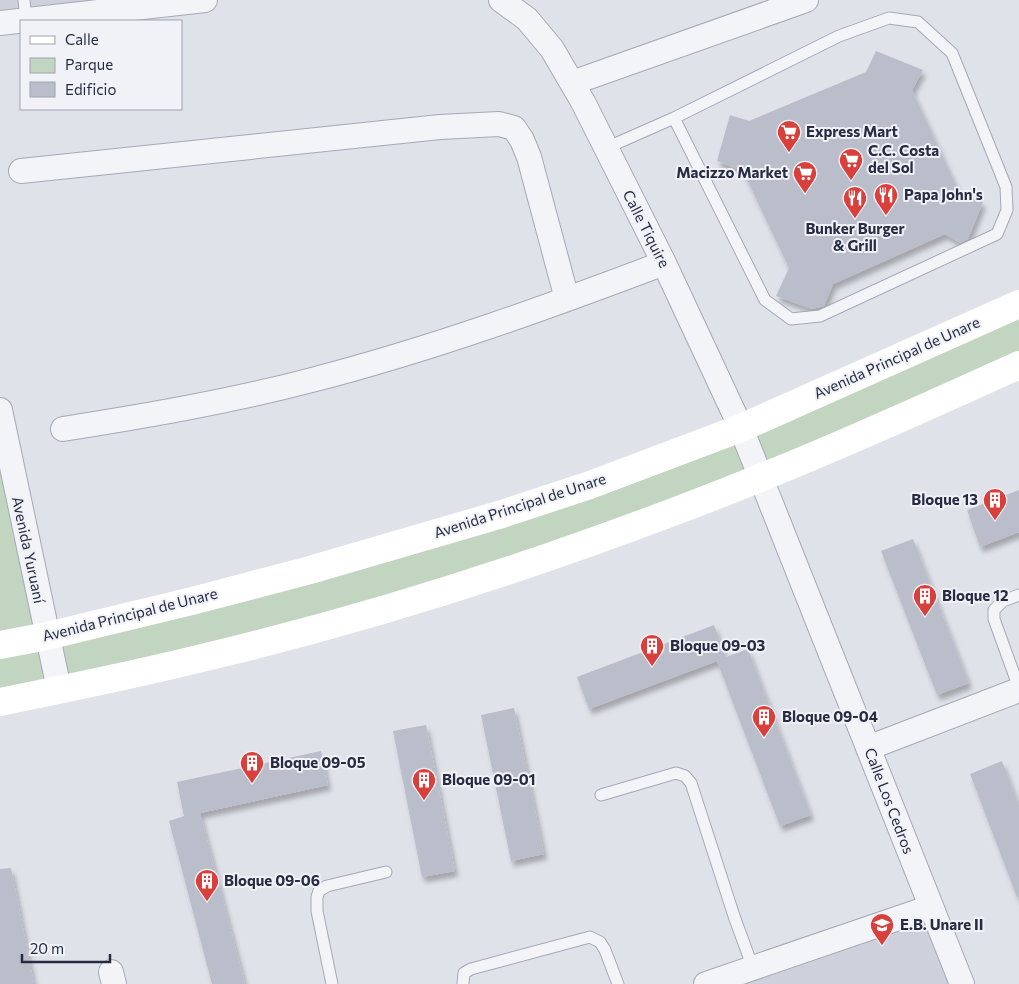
<svg xmlns="http://www.w3.org/2000/svg" width="1019" height="984" font-family="Commissioner,sans-serif">
  <defs>
    <filter id="shadow"><feDropShadow dx="3" dy="5.5" stdDeviation="2.5" flood-color="#0004"/></filter>
  </defs>
  <rect width="100%" height="100%" fill="#e0e2ea"/>
  <path fill="#ced1dc" d="M0 0H207L0 23Z
    M931 907 962 984H706Z"/>
  <path fill="#c2d5c0" d="M1019 304V365L582 545 0 702V410L47 636 502 514Z"/>
  <path fill="#babdca" filter="url(#shadow)" d="M876 51 923 70 912 90 959 192 983 202 968 239 960 243 945 234 833 284 824 306 812 309 776 296 789 268 743 171 717 161 730 115 749 121 866 72Z
    M1019 490V532L980 547 967 510Z
    M913 539 969 683 937 695 881 551Z
    M714 625 726 657 748 649 811 815 780 826 717 661 589 709 577 677Z
    M514 708 544 854 511 861 481 715Z
    M426 725 455 871 422 877 393 731Z
    M321 751 328 785 200 813 245 984H212L169 821 184 816 177 782Z
    M1002 761 1019 806V897H1017L970 774Z
    M11 868 34 984H0V869Z"/>
  <g fill="none" stroke-linecap="round" stroke-linejoin="round">
    <g stroke="#a5a8b5" stroke-width="13">
      <path id="lane" d="M24 0 26 20
        M606 148 674 118 839 36 889 18 918 22 952 53 1006 187 1007 210 997 234 820 316 791 319 765 300 674 118
        M1019 595 1003 601 994 610V619L1019 688
        M601 795 676 773 685 776 691 783 734 916 753 968
        M332 984 317 911V897L319 891 327 886 386 872
        M463 984 464 973 471 969 590 937 600 942 605 950 618 984"/>
    </g>
    <g stroke="#a5a8b5" stroke-width="26">
      <path id="street" d="M501 0 527 19 552 49 583 102 664 263 741 428 962 984
        M0 23 205 0
        M572 83 806 0
        M21 171 440 127 499 124 514 128 522 140 529 157 567 299
        M0 410 59 689
        M63 429C145 416 227 402 308 381 429 350 548 307 664 263
        M868 748 1019 690
        M111 972 114 984
        M706 984 931 907"/>
    </g>
    <use href="#lane" stroke="#f3f4f8" stroke-width="11"/>
    <use href="#street" stroke="#f3f4f8" stroke-width="24"/>
    <path stroke="#fff" stroke-width="28" d="M0 645 47 636 192 601 310 570 502 514 590 485 741 428 1019 304
      M0 702C69 688 138 674 206 657 367 619 526 568 681 509 795 466 907 416 1019 365"/>
  </g>
  <defs>
    <g id="supermarket-pin" transform="scale(1.25)"><path d="M0 17L-7.5 6A9.5 9.5 0 1 1 7.5 6Z" fill="#d93f3b" stroke="#f0f2f7"/><path d="M-6-5.5h2.5l.6 2H6L4.5 2H-2.5L-4.4-4H-6ZM-1.5 3.2a1.3 1.3 0 1 0 .1 0ZM3 3.2a1.3 1.3 0 1 0 .1 0Z" fill="#fff"/></g>
    <g id="restaurant-pin" transform="scale(1.25)"><path d="M0 17L-7.5 6A9.5 9.5 0 1 1 7.5 6Z" fill="#d93f3b" stroke="#f0f2f7"/><path d="M-5-6h1v4h1v-4h1v4h1v-4h1v5L-1.5 .5V6h-2V.5L-5-1ZM5-6V6H3V1.5H1.5Q1.5-4 5-6Z" fill="#fff"/></g>
    <g id="building-pin" transform="scale(1.25)"><path d="M0 17L-7.5 6A9.5 9.5 0 1 1 7.5 6Z" fill="#d93f3b" stroke="#f0f2f7"/><path d="M-4-6H4V6H1V3H-1V6H-4ZM-2.5-4.3h1.7v1.8h-1.7ZM.8-4.3h1.7v1.8H.8ZM-2.5-1h1.7V.8h-1.7ZM.8-1h1.7V.8H.8Z" fill="#fff"/></g>
    <g id="school-pin" transform="scale(1.25)"><path d="M0 17L-7.5 6A9.5 9.5 0 1 1 7.5 6Z" fill="#d93f3b" stroke="#f0f2f7"/><path d="M0-5L7-2L0 1L-7-2ZM-4 1L0 2.5L4 1V4Q0 6-4 4Z" fill="#fff"/></g>
  </defs>
  <g fill-rule="evenodd">
    <use href="#supermarket-pin" x="789" y="132"/>
    <use href="#supermarket-pin" x="851" y="160"/>
    <use href="#supermarket-pin" x="805" y="173"/>
    <use href="#restaurant-pin" x="886" y="195"/>
    <use href="#restaurant-pin" x="855" y="198"/>
    <use href="#building-pin" x="995" y="500"/>
    <use href="#building-pin" x="925" y="596"/>
    <use href="#building-pin" x="652" y="646"/>
    <use href="#building-pin" x="764" y="717"/>
    <use href="#building-pin" x="252" y="763"/>
    <use href="#building-pin" x="424" y="780"/>
    <use href="#building-pin" x="207" y="881"/>
    <use href="#school-pin" x="882" y="925"/>
  </g>
  <g text-anchor="middle" stroke-width="4" stroke-linejoin="round" paint-order="stroke">
    <g font-size="15" font-weight="bold" fill="#272c43" stroke="#f0f2f7" text-anchor="start">
      <text x="806" y="137">Express Mart</text>
      <text x="868" y="156">C.C. Costa<tspan x="868" dy="17">del Sol</tspan></text>
      <text x="788" y="178" text-anchor="end">Macizzo Market</text>
      <text x="904" y="200">Papa John's</text>
      <text x="855" y="234" text-anchor="middle">Bunker Burger<tspan x="855" dy="17">&amp; Grill</tspan></text>
      <text x="978" y="505" text-anchor="end">Bloque 13</text>
      <text x="942" y="601">Bloque 12</text>
      <text x="670" y="651">Bloque 09-03</text>
      <text x="782" y="722">Bloque 09-04</text>
      <text x="270" y="768">Bloque 09-05</text>
      <text x="442" y="785">Bloque 09-01</text>
      <text x="224" y="886">Bloque 09-06</text>
      <text x="900" y="930">E.B. Unare II</text>
    </g>
    <g font-size="15" fill="#272c43" stroke="#f0f2f7">
      <text transform="translate(646 229) rotate(63)" y="5">Calle Tiquire</text>
      <text transform="translate(897 358) rotate(-24)" y="5">Avenida Principal de Unare</text>
      <text transform="translate(520 506) rotate(-18)" y="5">Avenida Principal de Unare</text>
      <text transform="translate(28 550) rotate(78)" y="5">Avenida Yuruaní</text>
      <text transform="translate(130 615) rotate(-14)" y="5">Avenida Principal de Unare</text>
      <text transform="translate(889 801) rotate(69)" y="5">Calle Los Cedros</text>
    </g>
  </g>
  <rect x="20" y="20" width="162" height="90" fill="#f0f2f7" stroke="#a0a3af"/>
  <rect x="30" y="36" width="25" height="8" fill="#ffffff" stroke="#a0a3af"/>
  <text x="65" y="45" font-size="15" fill="#272c43">Calle</text>
  <rect x="30" y="58" width="25" height="15" fill="#c2d5c0" stroke="#a0a3af"/>
  <text x="65" y="70" font-size="15" fill="#272c43">Parque</text>
  <rect x="30" y="82" width="25" height="15" fill="#babdca" stroke="#a0a3af"/>
  <text x="65" y="95" font-size="15" fill="#272c43">Edificio</text>
  <path d="M22 954v8h88v-8" fill="none" stroke="#272c43" stroke-width="2.5"/>
  <text x="30" y="954" font-size="15" fill="#272c43" stroke="#f0f2f7" stroke-width="4" paint-order="stroke">20 m</text>
</svg>
